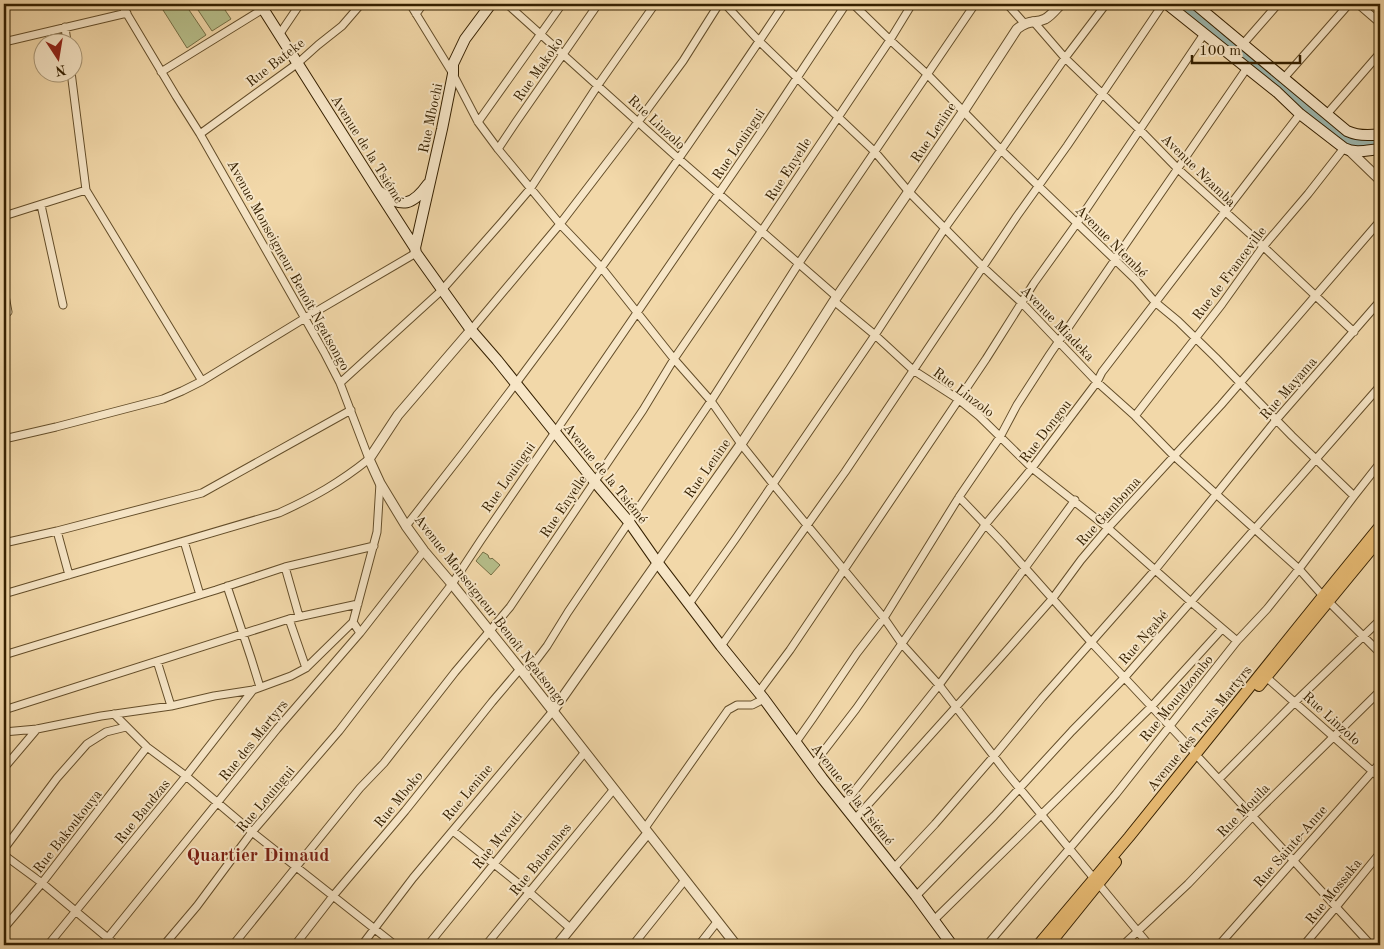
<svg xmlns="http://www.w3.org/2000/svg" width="1384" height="949" font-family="'Old Standard TT',serif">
  <rect width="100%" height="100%" fill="#f2d8a9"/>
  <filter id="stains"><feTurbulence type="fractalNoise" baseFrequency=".004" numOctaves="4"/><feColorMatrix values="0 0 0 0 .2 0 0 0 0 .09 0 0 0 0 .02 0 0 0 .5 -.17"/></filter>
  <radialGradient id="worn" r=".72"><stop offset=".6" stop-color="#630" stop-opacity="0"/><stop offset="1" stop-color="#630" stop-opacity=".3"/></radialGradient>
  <path fill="#b7bf8b" stroke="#767046" d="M173 4H185L206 35 187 48 163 10Z
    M194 4H221L231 19 212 31Z
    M483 552 488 555 489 558 491 559 492 558 500 565 491 575 476 561Z"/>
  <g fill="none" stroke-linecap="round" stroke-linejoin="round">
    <path stroke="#9cb8b0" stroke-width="12" d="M1185 4 1281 83 1341 134 1354 140 1372 143 1380 141"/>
    <g stroke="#644e2a" stroke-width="9">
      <path id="minor" d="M410 4 453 74 478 122 498 149 560 224 601 267 674 359 711 401 741 444 773 484 884 618 902 644 939 685 1006 772 1149 945
        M507 4 679 159 837 297
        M725 4 759 41 818 98 875 152 909 192 983 267 1022 303 1097 382 1135 416 1174 456 1299 569 1323 596 1380 653
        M853 4 890 40 928 75 1001 150 1136 280 1155 302 1178 321 1216 358 1292 436 1354 496
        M1007 4 1024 23
        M1358 4 1380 23
        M416 14 423 4
        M1033 21 1065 58 1140 130 1178 169 1250 234 1354 332
        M65 27 67 42
        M279 35 300 4
        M4 42 127 13
        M1243 44 1278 4
        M71 72 86 190 202 381
        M161 72 263 9
        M1284 78 1349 4
        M1327 114 1380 53
        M478 122 562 4
        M200 134 298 63 318 45 342 26 361 4
        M498 149 516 122 598 4
        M41 205 63 305
        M4 216 86 190
        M4 290 8 312
        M834 301 875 335 913 370 958 399 979 416 1032 468 1108 528 1190 601 1237 641
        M471 330 560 224 638 122 683 61 719 4
        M340 383 442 290 502 222 530 189 598 85 655 4
        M1135 416 1222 304 1262 248 1308 194 1344 148
        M4 439 56 427 163 399 182 391 202 381 305 318 416 253
        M959 497 1003 543 1091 642 1195 753
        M406 526C539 358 665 183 784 4
        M57 531 69 575
        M184 541 200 595
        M4 543 57 531 202 493 351 410
        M285 567 299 616
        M227 586 251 658 260 687
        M4 594 279 513C314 497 339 483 369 459L340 383 324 352 200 134 176 96 121 4
        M689 604 736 538 875 335 945 228 1001 150 1065 58 1106 4
        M289 619 306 668
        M353 622 377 532 380 483
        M721 646 845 472 1017 216 1067 146 1163 4
        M4 655 216 590 285 567 374 546
        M157 661 171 706
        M525 675 547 646 568 612 711 401 799 263 975 4
        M1266 677 1380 778
        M758 693 790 650 986 359 1034 283 1077 223 1204 34
        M4 710 289 619 358 604
        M114 714 147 747 186 776 252 832 395 945
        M4 732 37 729 101 716 171 706 214 696 253 690 291 676 306 668 353 622 360 633
        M796 742 813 718 857 653 884 618 959 497 1000 437 1017 405 1050 354 1247 68
        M1200 759 1371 945
        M813 765 856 709 985 525 1032 468 1097 382 1102 372 1300 114
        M4 768 37 729
        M1219 779 1295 702 1380 620
        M844 804 939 685 1075 500
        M855 819 1000 658 1053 598 1081 560 1108 528 1221 405 1380 221
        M645 828 728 710 737 705H752L764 699
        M453 831 529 892 570 928
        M4 849 57 778 87 744 106 732 126 727
        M4 855 42 883 116 945
        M894 868 935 824 994 756 1042 698 1155 570 1276 420 1380 301
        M916 896 994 816 1072 731 1125 677 1380 386
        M934 920 1151 707 1222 629
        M4 928 42 883 147 747
        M48 945 186 776 253 690
        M102 945 277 729 360 633 424 551
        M164 945 197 906 252 832 339 731 452 584 481 540 761 132 846 4
        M233 945 360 788 384 763 455 672 510 607 643 410 674 359 761 232 890 40 912 4
        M295 945 333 896 405 811 492 702 520 669
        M362 945 413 878 553 711
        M428 945 585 752
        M486 945 614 789
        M633 945 685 880
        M699 945 717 922
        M987 945 1116 794 1237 641 1267 609 1299 569 1354 496 1380 463
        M1123 945 1188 884 1252 817 1380 691
        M1219 945 1380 763
        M1304 945 1336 907 1380 853"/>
    </g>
    <g stroke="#644e2a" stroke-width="11">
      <path id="tertiary" d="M1350 151 1380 180
        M471 330 398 415 369 459 380 483 406 526 424 551 452 584 520 669 736 945
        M553 711 741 444 790 370 834 301 963 112 1017 29C1030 19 1034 24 1045 19 1052 15 1056 9 1061 4
        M557 945 648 833"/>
    </g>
    <g stroke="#352000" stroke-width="12">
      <path id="secondary" d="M260 4 377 189 415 248 416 253 471 330 497 360 595 482 629 522 657 562 721 646 764 699 822 778 916 896 952 945
        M1167 4 1277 92 1300 114 1344 148C1355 154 1368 150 1380 149
        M1195 4 1347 131C1358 136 1368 136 1380 134
        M380 192C402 209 413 205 428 184
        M415 248 442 129 453 74V64L465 39 491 4"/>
    </g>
    <g stroke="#352000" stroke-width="12">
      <path id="primary" d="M1259 686 1380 539
        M1038 945 1129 837 1323 596 1380 526
        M1049 945 1116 862"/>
    </g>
    <use href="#minor" stroke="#f7e6c7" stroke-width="7"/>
    <use href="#tertiary" stroke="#f7e6c7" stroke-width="9"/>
    <use href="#secondary" stroke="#f7e6c7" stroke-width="10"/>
    <use href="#primary" stroke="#e9bc74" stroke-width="10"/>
  </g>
  <g text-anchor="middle" stroke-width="4" stroke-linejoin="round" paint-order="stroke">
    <g font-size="14" fill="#352000" stroke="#f7e6c7">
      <text transform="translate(275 62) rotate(-38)" y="5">Rue Bateke</text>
      <text transform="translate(538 69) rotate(-55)" y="5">Rue Makoko</text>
      <text transform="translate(430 118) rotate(-78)" y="5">Rue Mbochi</text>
      <text transform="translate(657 122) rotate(43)" y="5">Rue Linzolo</text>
      <text transform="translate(933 132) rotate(-56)" y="5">Rue Lenine</text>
      <text transform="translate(738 144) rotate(-56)" y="5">Rue Louingui</text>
      <text transform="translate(368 149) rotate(58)" y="5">Avenue de la Tsiémé</text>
      <text transform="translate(788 169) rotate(-57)" y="5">Rue Enyelle</text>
      <text transform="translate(1199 170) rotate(44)" y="5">Avenue Nzamba</text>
      <text transform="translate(1112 241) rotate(45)" y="5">Avenue Ntembé</text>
      <text transform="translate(289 265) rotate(61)" y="5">Avenue Monseigneur Benoît Ngatsongo</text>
      <text transform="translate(1229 273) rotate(-53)" y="5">Rue de Franceville</text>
      <text transform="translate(1058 323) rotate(46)" y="5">Avenue Miadeka</text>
      <text transform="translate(1288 388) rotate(-49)" y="5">Rue Mayama</text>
      <text transform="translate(964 392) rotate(37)" y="5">Rue Linzolo</text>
      <text transform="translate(1045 431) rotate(-53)" y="5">Rue Dongou</text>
      <text transform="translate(707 468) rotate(-55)" y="5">Rue Lenine</text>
      <text transform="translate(606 473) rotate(51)" y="5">Avenue de la Tsiémé</text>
      <text transform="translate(508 477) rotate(-55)" y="5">Rue Louingui</text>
      <text transform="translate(563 506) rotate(-56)" y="5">Rue Enyelle</text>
      <text transform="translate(1108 511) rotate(-48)" y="5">Rue Gamboma</text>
      <text transform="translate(491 610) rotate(52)" y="5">Avenue Monseigneur Benoît Ngatsongo</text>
      <text transform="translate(1143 637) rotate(-49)" y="5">Rue Ngabé</text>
      <text transform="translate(1176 698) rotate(-51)" y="5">Rue Moundzombo</text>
      <text transform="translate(1332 718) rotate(42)" y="5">Rue Linzolo</text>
      <text transform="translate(1199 728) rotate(-51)" y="5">Avenue des Trois Martyrs</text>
      <text transform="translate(253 740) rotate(-51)" y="5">Rue des Martyrs</text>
      <text transform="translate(467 792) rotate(-50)" y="5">Rue Lenine</text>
      <text transform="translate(853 794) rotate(52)" y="5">Avenue de la Tsiémé</text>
      <text transform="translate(265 799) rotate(-50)" y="5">Rue Louingui</text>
      <text transform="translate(398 799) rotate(-51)" y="5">Rue Mboko</text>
      <text transform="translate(1243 810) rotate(-46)" y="5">Rue Mouila</text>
      <text transform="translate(142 811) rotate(-51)" y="5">Rue Bandzas</text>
      <text transform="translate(67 831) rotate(-52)" y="5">Rue Bakoukouya</text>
      <text transform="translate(497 840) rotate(-51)" y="5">Rue Mvouti</text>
      <text transform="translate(1290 846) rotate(-49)" y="5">Rue Sainte-Anne</text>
      <text transform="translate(540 859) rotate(-51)" y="5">Rue Babembes</text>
      <text transform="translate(1333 891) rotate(-51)" y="5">Rue Mossaka</text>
    </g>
    <g font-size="19" font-weight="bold" fill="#7a1f14" stroke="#f7e6c7">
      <text x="258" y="861">Quartier Dimaud</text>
    </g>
  </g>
  <rect width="1384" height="949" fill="none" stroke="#f2d8a9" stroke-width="20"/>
  <rect x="5" y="5" width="1374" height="939" fill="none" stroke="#352000" stroke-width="2.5"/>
  <rect x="10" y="10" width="1364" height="929" fill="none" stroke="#352000"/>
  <g transform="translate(58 58) rotate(168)"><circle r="24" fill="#f7e6c7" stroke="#a99777"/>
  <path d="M0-4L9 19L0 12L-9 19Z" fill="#8f2418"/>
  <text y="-8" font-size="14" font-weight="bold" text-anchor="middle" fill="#352000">N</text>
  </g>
  <path d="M1192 55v8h108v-8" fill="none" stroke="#352000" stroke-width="2.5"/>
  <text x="1199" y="55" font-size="15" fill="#352000" stroke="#f7e6c7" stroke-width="4" paint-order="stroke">100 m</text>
  <rect width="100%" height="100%" filter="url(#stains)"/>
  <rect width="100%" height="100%" fill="url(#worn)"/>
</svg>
